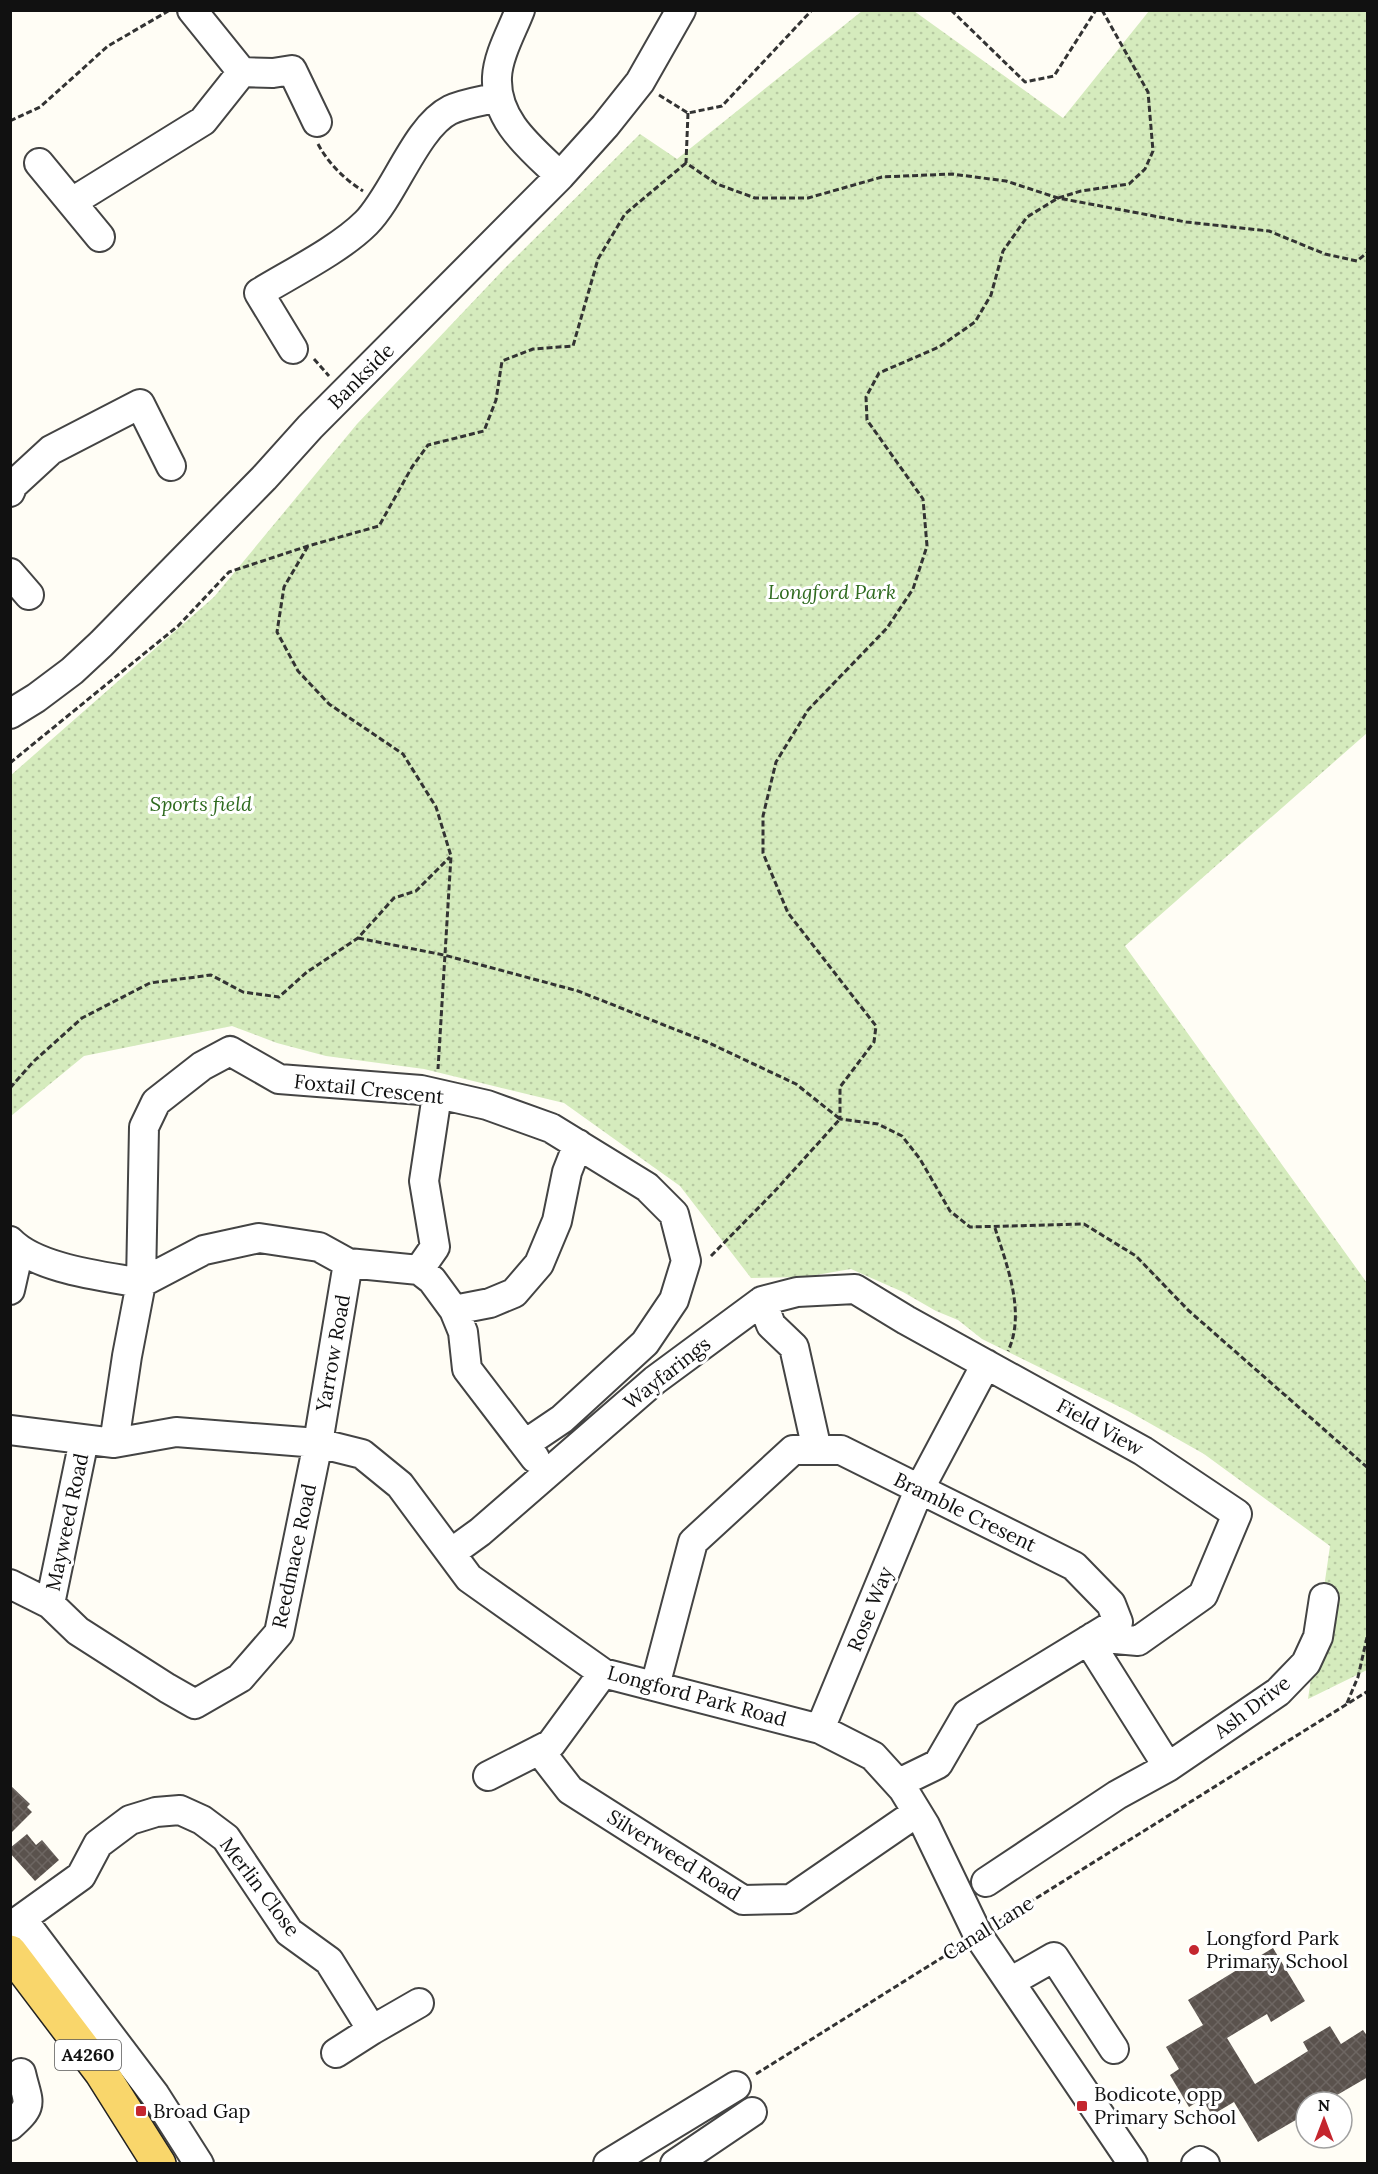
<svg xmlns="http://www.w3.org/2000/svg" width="1378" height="2174" font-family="Lora,serif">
  <defs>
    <pattern id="park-dots" width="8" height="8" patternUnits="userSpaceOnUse" patternTransform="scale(1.5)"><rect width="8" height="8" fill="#d5ebbd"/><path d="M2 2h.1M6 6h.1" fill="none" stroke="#b6c8a1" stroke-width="1.8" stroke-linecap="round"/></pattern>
    <pattern id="building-cross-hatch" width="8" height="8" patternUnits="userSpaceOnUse" patternTransform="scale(1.5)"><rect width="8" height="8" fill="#5a524d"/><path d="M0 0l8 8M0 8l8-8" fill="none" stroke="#6d6662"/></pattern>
  </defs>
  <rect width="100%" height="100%" fill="#fffdf5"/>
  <path fill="url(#park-dots)" d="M862 11H914L1063 118 1149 11H1367V733L1125 946 1367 1283V1670L1308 1699 1330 1546 1204 1454 1128 1411 982 1339 958 1320 936 1311 903 1292 851 1269 804 1277 751 1278 680 1186 564 1103 424 1069 326 1056 277 1043 232 1026 84 1056 11 1116 10 776 214 597 357 424 504 269 640 134 677 159Z"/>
  <path fill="url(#building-cross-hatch)" d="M10 1785 30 1804 27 1807 32 1812 10 1834Z
    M27 1834 36 1845 42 1840 59 1860 35 1881 10 1853V1848Z
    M1273 1948 1305 2001 1271 2022 1267 2014 1227 2038 1255 2084 1308 2051 1303 2042 1330 2026 1341 2044 1363 2030 1368 2037V2077L1325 2102H1306V2114L1258 2142 1234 2102 1212 2115 1202 2099 1189 2107 1170 2075 1179 2069 1166 2047 1203 2025 1188 2000Z"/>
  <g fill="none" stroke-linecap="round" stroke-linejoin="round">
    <g stroke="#444" stroke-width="32">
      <path id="minor" d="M192 10 242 72
        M520 10C512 31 498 55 497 77 495 121 531 148 560 176
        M39 163 100 237
        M72 202 203 121 242 72 273 73 292 70 317 122
        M293 349 259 293C292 273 340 249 366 223 394 195 416 127 450 110 465 103 483 101 499 97
        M10 492 13 485 51 450 140 404 171 466
        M10 573 29 595
        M10 714 36 698 72 671 101 644 264 478 310 427 560 176 605 126 640 82 681 10
        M10 1241C37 1269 103 1276 141 1283L127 1356 114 1443
        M348 1263 419 1270 432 1280 454 1310 463 1332 467 1369 535 1458
        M419 1270 435 1247 424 1181 437 1095
        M10 1290 19 1250
        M762 1301 797 1292 855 1289 906 1320 1143 1451 1237 1514 1203 1595 1138 1641 1093 1637
        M454 1310 490 1303 514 1293 539 1264 557 1221 567 1172 578 1144
        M10 1430 114 1443 176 1432 318 1443 362 1454 400 1485 469 1578 603 1673 820 1729 873 1756 903 1789 925 1825 978 1935 1133 2164
        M451 1553 480 1532 655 1380 762 1301 771 1325 794 1347 817 1450
        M10 1584 50 1604 78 1631 167 1688 195 1704 240 1678 279 1633 318 1443 348 1263 319 1247 259 1238 204 1250 141 1283 144 1127 156 1102 202 1066 230 1051 279 1079 421 1090 487 1105 551 1128 647 1187 674 1214 686 1261 674 1300 645 1343 562 1419 525 1444
        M50 1604 84 1440
        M655 1686 693 1542 793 1450H841L1074 1566 1111 1604 1118 1622 967 1714 938 1764 899 1783
        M820 1729 919 1490 986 1364
        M539 1750 570 1790 743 1900 791 1899 916 1813
        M1168 1767 1278 1692 1306 1663 1318 1637 1324 1598
        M488 1776 551 1744 603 1673
        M986 1882 1117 1795 1168 1767 1088 1640
        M22 1919 155 2095 199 2164
        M10 1927 81 1876 98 1844 130 1820 156 1812 180 1810 202 1820 226 1838 289 1932 329 1961 372 2030 419 2003
        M1010 1982 1054 1957 1114 2049
        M336 2053 372 2030
        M10 2126C35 2104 28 2104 21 2073
        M608 2164 736 2086
        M675 2164 752 2112
        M1196 2164 1200 2161 1205 2164"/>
    </g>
    <g stroke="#222" stroke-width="36">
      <path id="major" d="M10 1952 101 2072 159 2164"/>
    </g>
    <path stroke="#333" stroke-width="3" stroke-dasharray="6 3" stroke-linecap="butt" d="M951 10 1025 82 1054 76 1096 10
      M1102 10 1148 92 1153 151 1145 169 1129 184 1081 191 1058 198 1027 217 1003 251 991 295 975 322 939 347 879 373 866 397 867 420 923 499 927 546 913 589 887 628 808 710 776 762 763 816V853L788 913 876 1026 874 1042 840 1087V1119L878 1124 902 1136 920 1159 950 1211 970 1227 1084 1224 1136 1256 1188 1310 1368 1468
      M659 95 688 113 722 106 812 10
      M688 113 686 163 717 184 755 198H808L882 177 952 174 1006 181 1058 198 1186 222 1269 231 1325 254 1357 261 1368 252
      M10 121 40 107 108 46 170 10
      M318 144C328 163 344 179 363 191
      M314 359 329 376
      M308 546 284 587 277 632 298 671 329 704 403 754 436 807 451 856 438 1069
      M10 763 178 626 229 572 308 546 379 526 412 467 428 445 484 431 496 400 502 361 533 349 573 346 598 259 625 214 686 163
      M358 938 444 955 578 991 707 1042 796 1084 840 1119 774 1192 710 1257
      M10 1088 34 1061 82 1018 150 983 211 975 243 992 279 997 307 972 358 938 394 898 416 891 450 857
      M995 1228C1007 1266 1026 1313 1008 1351
      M1347 1703 1358 1677 1368 1633
      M998 1922 1368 1691
      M756 2074 959 1947"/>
    <use href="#minor" stroke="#fff" stroke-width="28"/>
    <use href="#major" stroke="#f9d66b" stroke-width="33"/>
  </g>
  <g fill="#c4262e" stroke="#fff" stroke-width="2">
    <circle cx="1194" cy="1950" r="6"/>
    <rect x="1076" y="2100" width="12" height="12" rx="3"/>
    <rect x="135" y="2105" width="12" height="12" rx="3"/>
  </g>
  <g text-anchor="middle" stroke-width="6" stroke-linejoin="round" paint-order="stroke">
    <rect fill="#fff" stroke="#585858" stroke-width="1.5" x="55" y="2040" width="66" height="30" rx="4.5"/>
    <g font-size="18" font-weight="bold" fill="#111">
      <text x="88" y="2061">A4260</text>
    </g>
    <g font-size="20" fill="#111" stroke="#fff">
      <text transform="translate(361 376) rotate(-45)" y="7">Bankside</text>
      <text transform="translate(369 1089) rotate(6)" y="7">Foxtail Crescent</text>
      <text transform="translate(333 1353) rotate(-80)" y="7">Yarrow Road</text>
      <text transform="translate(667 1373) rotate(-38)" y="7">Wayfarings</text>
      <text transform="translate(1100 1427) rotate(29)" y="7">Field View</text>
      <text transform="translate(965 1512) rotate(26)" y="7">Bramble Cresent</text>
      <text transform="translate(67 1522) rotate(-78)" y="7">Mayweed Road</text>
      <text transform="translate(294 1556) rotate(-78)" y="7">Reedmace Road</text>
      <text transform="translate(870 1609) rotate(-68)" y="7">Rose Way</text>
      <text transform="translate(697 1696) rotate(15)" y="7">Longford Park Road</text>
      <text transform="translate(1252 1707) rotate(-37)" y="7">Ash Drive</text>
      <text transform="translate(674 1855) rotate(32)" y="7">Silverweed Road</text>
      <text transform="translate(260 1887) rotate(53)" y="7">Merlin Close</text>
      <text transform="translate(988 1928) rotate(-32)" y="7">Canal Lane</text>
    </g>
    <g font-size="20" font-style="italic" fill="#2f6b1f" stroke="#fff">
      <text x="832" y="599">Longford Park</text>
      <text x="201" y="811">Sports field</text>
    </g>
    <g font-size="20" fill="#111" stroke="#fff" text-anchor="start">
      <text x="1206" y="1945">Longford Park<tspan x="1206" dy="23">Primary School</tspan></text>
      <text x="1094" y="2101">Bodicote, opp<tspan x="1094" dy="23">Primary School</tspan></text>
      <text x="153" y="2118">Broad Gap</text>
    </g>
  </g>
  <rect width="1378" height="2174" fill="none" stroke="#111111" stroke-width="24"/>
  <g transform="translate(1324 2120)"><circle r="28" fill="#ffffff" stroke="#a0a0a0" stroke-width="1.5"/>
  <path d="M0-4.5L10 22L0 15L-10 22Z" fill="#c4262e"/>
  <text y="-9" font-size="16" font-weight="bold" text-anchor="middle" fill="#111111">N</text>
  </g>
</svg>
